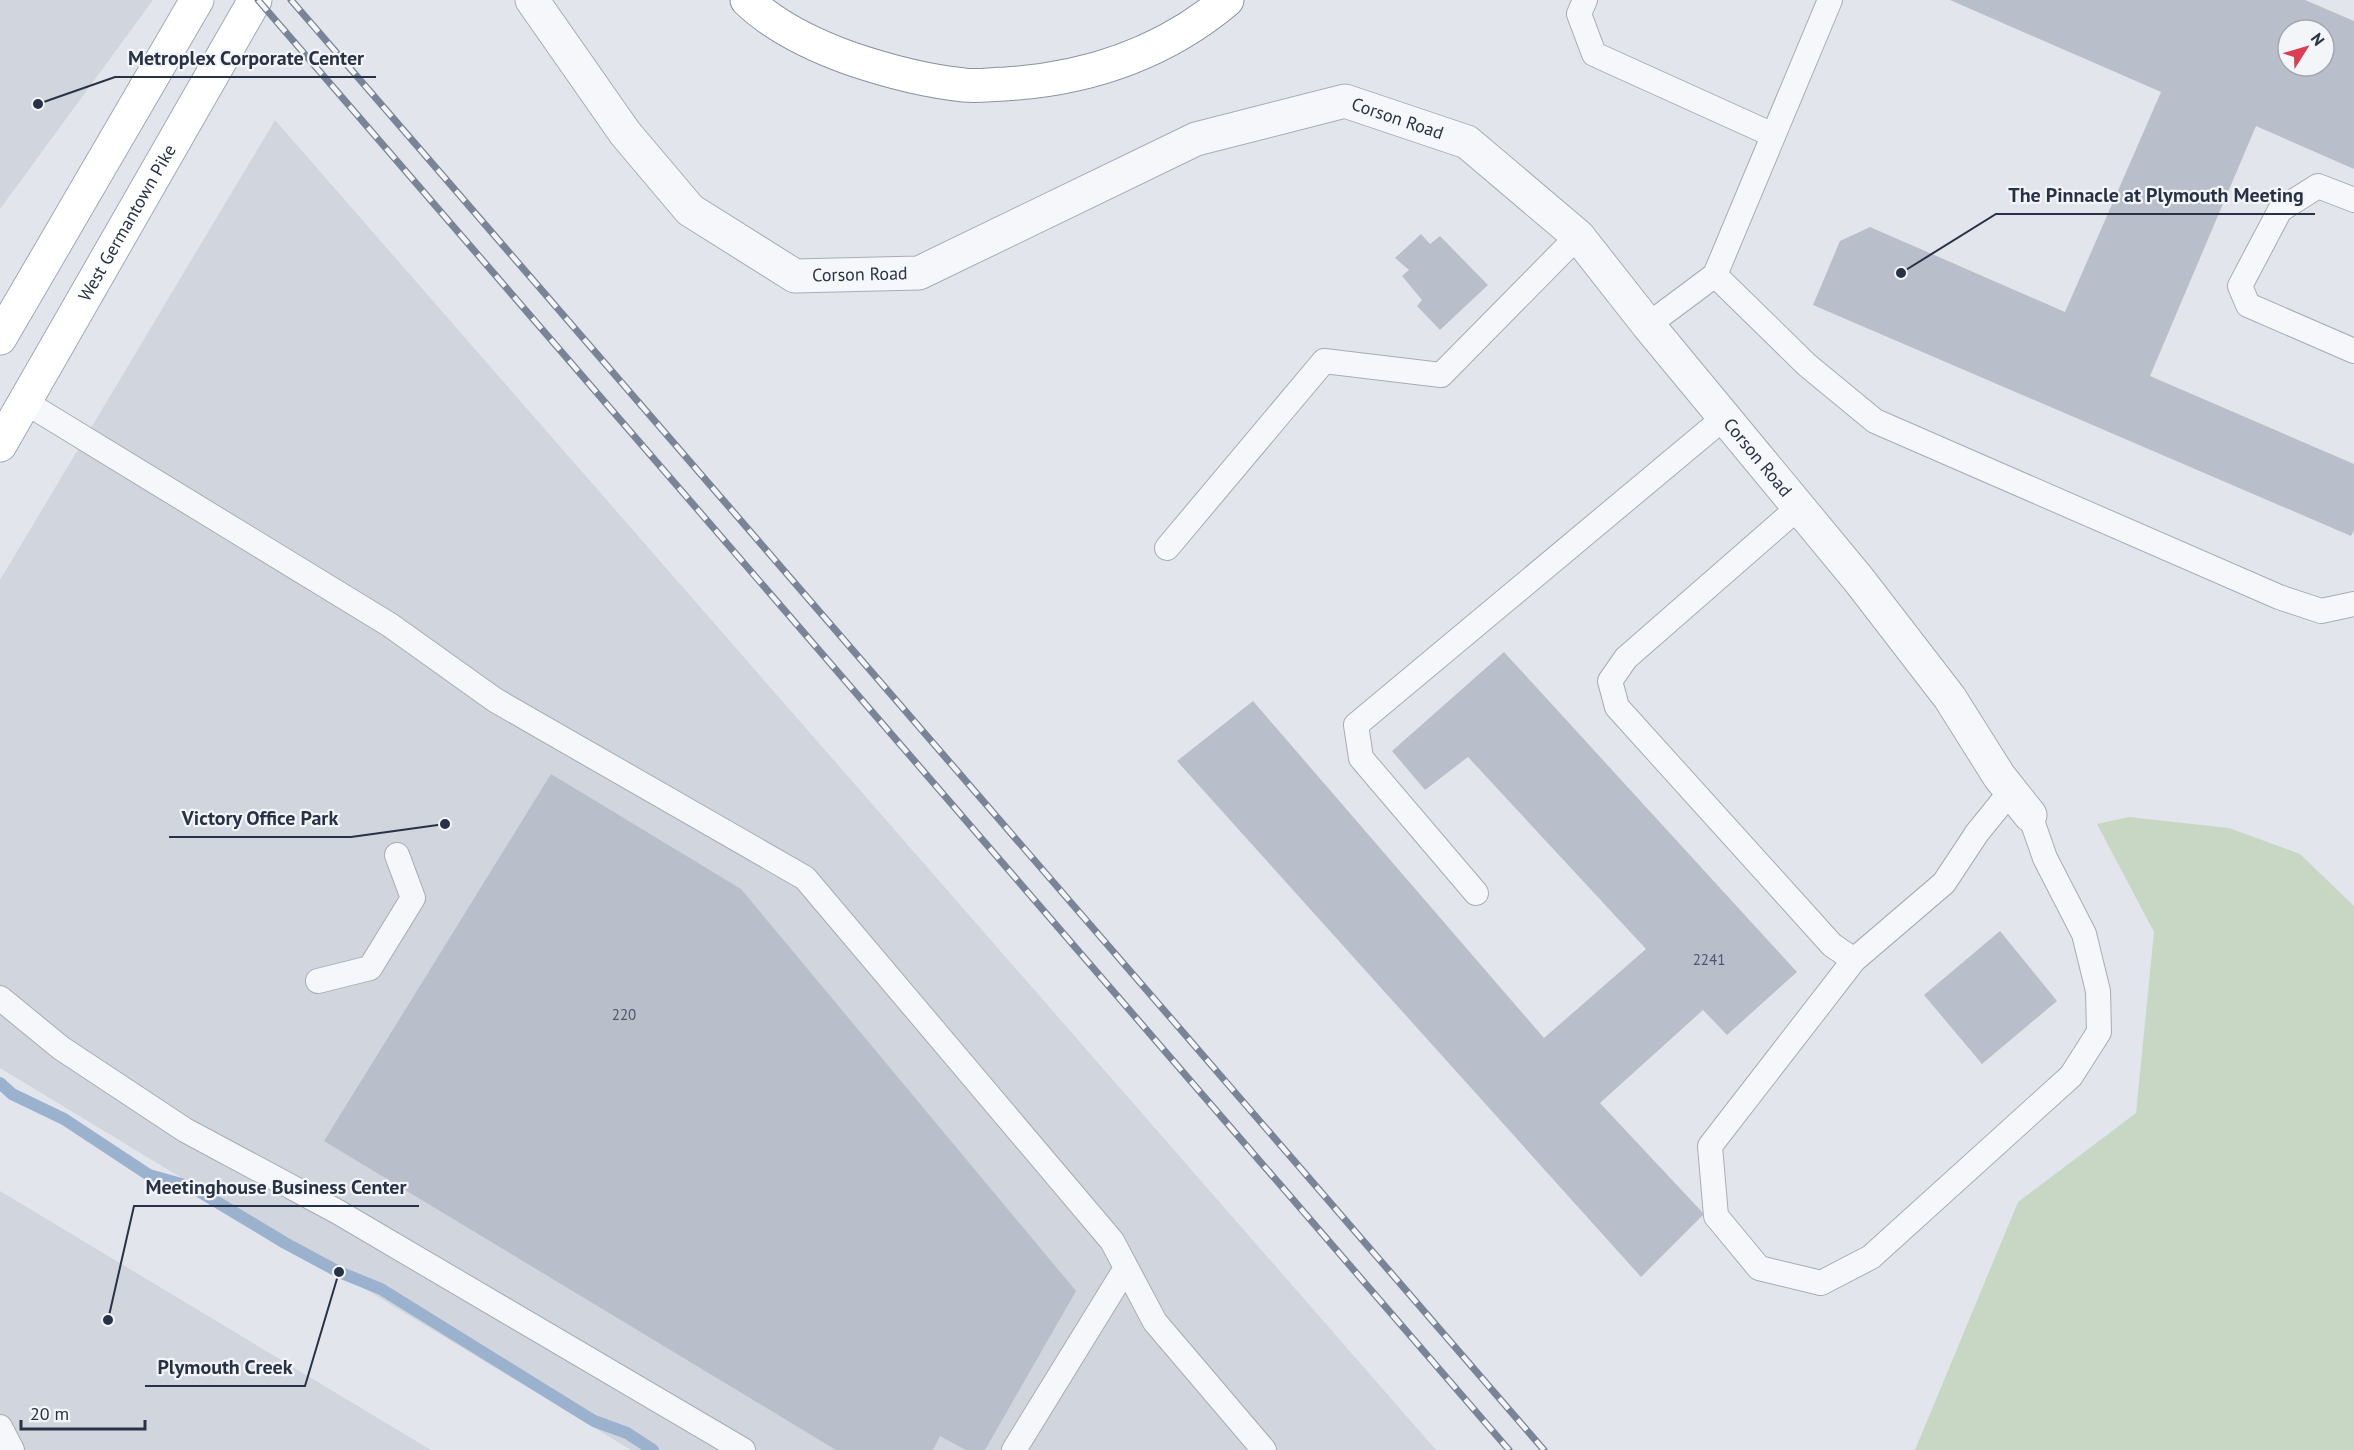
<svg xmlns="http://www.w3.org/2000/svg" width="2354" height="1450" font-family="'PT Sans',sans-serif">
  <rect width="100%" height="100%" fill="#e2e6ec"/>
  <path fill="#d0d5de" d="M0 0H153L0 209Z
    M275 120 1436 1450H631L0 1068V580Z
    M0 1191 431 1450H0Z"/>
  <path fill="#c7d7c3" d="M2129 817 2229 828 2300 854 2354 906V1450H1915L2018 1202 2136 1113 2154 932 2097 824Z"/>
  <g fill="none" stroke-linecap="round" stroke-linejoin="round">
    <path stroke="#9bb2cf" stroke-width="12" d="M0 1083 12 1094 64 1119 149 1175 192 1187 285 1243 339 1272 381 1289 594 1421 627 1433 653 1450"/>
  </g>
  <path fill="#b9bfca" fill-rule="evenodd" d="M1950 0H2305L2354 21V169L2256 126 2150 376 2354 464V530L2351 536 1813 305 1840 241 1870 227 2065 312 2161 92ZM2288 30H2324V66H2288Z
    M1421 234 1430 244 1440 236 1488 285 1440 330 1417 306 1422 300 1402 276 1409 270 1395 258Z
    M1504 652 1797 972 1727 1035 1703 1010 1600 1103 1704 1214 1641 1277 1177 761 1253 701 1544 1038 1646 949 1468 757 1425 790 1392 751Z
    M551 774 741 889 1076 1291 985 1450H966L940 1436 933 1450H836L324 1141Z
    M2000 931 2057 1001 1982 1064 1924 995Z"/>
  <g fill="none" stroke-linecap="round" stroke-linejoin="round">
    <g stroke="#a6acb7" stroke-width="26">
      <path id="lane" d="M1585 0 1579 14 1594 54 1773 135
        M2354 200 2318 186 2280 210 2240 286 2248 305 2354 351
        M1715 275 1830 0
        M1648 325 1715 275 1807 365 1875 421 2279 597 2321 611 2354 604
        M25 402 390 625 495 700 805 878 1112 1241 1155 1322 1264 1450
        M1799 507 1626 658 1610 681 1617 707 1832 945 1854 960 1944 883 1977 833 2011 791
        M1167 548 1324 361 1441 375 1578 236
        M1476 893 1361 758 1356 725 1725 417
        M1854 960 1710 1146 1716 1216 1759 1268 1821 1283 1871 1257 2071 1076 2099 1032 2098 991 2084 934 2045 858 2030 815
        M318 981 370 968 413 898 397 855
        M0 998 61 1048 185 1130 338 1212 743 1450
        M0 1427 12 1450
        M1014 1450 1126 1268"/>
    </g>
    <g stroke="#a6acb7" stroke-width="35">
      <g id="street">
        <path id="s1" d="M532 0 625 133 690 210 795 276 919 273 1196 139 1345 101 1467 142 1578 236 1648 325 1859 580 1950 698 1999 776 2030 815"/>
      </g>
    </g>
    <g stroke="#a0a9b9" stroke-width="35">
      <g id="primary">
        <path d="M0 338 197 0"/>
        <path id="s2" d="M0 445 255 0"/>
      </g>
    </g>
    <g stroke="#8892a4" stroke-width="35">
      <path id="highway" d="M747 0C775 27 813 45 849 58 887 71 925 81 964 85 977 87 992 84 1005 84 1087 79 1164 53 1227 0"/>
    </g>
    <use href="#lane" stroke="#f6f7fa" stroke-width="24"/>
    <use href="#street" stroke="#f6f7fa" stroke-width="33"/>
    <use href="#primary" stroke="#fff" stroke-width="33"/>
    <use href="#highway" stroke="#fff" stroke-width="33"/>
    <g stroke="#7a8497" stroke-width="7">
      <path id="rail" d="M258 0 1509 1450
        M291 0 1544 1450"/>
    </g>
    <use href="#rail" stroke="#f3f5f9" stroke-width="4.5" stroke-dasharray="14" stroke-linecap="butt"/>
  </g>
  <g text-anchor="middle" stroke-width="4.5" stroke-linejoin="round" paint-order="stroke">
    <g font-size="15" fill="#4c5567">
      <text x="1709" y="965">2241</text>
      <text x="624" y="1020">220</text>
    </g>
    <g font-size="18" fill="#283246" stroke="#f3f5f9">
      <text dy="6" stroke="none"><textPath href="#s1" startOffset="1028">Corson Road</textPath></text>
      <text dy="6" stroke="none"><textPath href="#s2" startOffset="256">West Germantown Pike</textPath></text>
      <text dy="6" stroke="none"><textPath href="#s1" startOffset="452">Corson Road</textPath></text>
      <text dy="6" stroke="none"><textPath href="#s1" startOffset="1532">Corson Road</textPath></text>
    </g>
  </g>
  <path fill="none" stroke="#283246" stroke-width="2" d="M38 104L115 77H376M1901 273L1996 214H2315M445 824L351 837H169M108 1320L134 1206H419M339 1272L305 1386H145"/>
  <g fill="#283246" stroke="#f3f5f9" stroke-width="2">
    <circle cx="38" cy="104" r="6"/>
    <circle cx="1901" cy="273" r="6"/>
    <circle cx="445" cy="824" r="6"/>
    <circle cx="108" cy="1320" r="6"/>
    <circle cx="339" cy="1272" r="6"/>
  </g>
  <g font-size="20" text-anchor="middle" font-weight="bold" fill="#283246" stroke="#f3f5f9" stroke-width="4.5" stroke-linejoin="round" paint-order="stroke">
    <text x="246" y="65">Metroplex Corporate Center</text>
    <text x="2156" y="202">The Pinnacle at Plymouth Meeting</text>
    <text x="260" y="825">Victory Office Park</text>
    <text x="276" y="1194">Meetinghouse Business Center</text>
    <text x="225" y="1374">Plymouth Creek</text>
  </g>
  <g transform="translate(2306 48) rotate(53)"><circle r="28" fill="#f3f5f9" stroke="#a2a7b1" stroke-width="1.5"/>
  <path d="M0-4.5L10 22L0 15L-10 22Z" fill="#db3e50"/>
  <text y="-9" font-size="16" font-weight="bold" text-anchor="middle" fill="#283246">N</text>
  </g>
  <path d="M21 1420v9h124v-9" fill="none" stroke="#283246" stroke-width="3"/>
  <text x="30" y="1420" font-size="18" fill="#283246" stroke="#f3f5f9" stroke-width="4.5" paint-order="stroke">20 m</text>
</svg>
